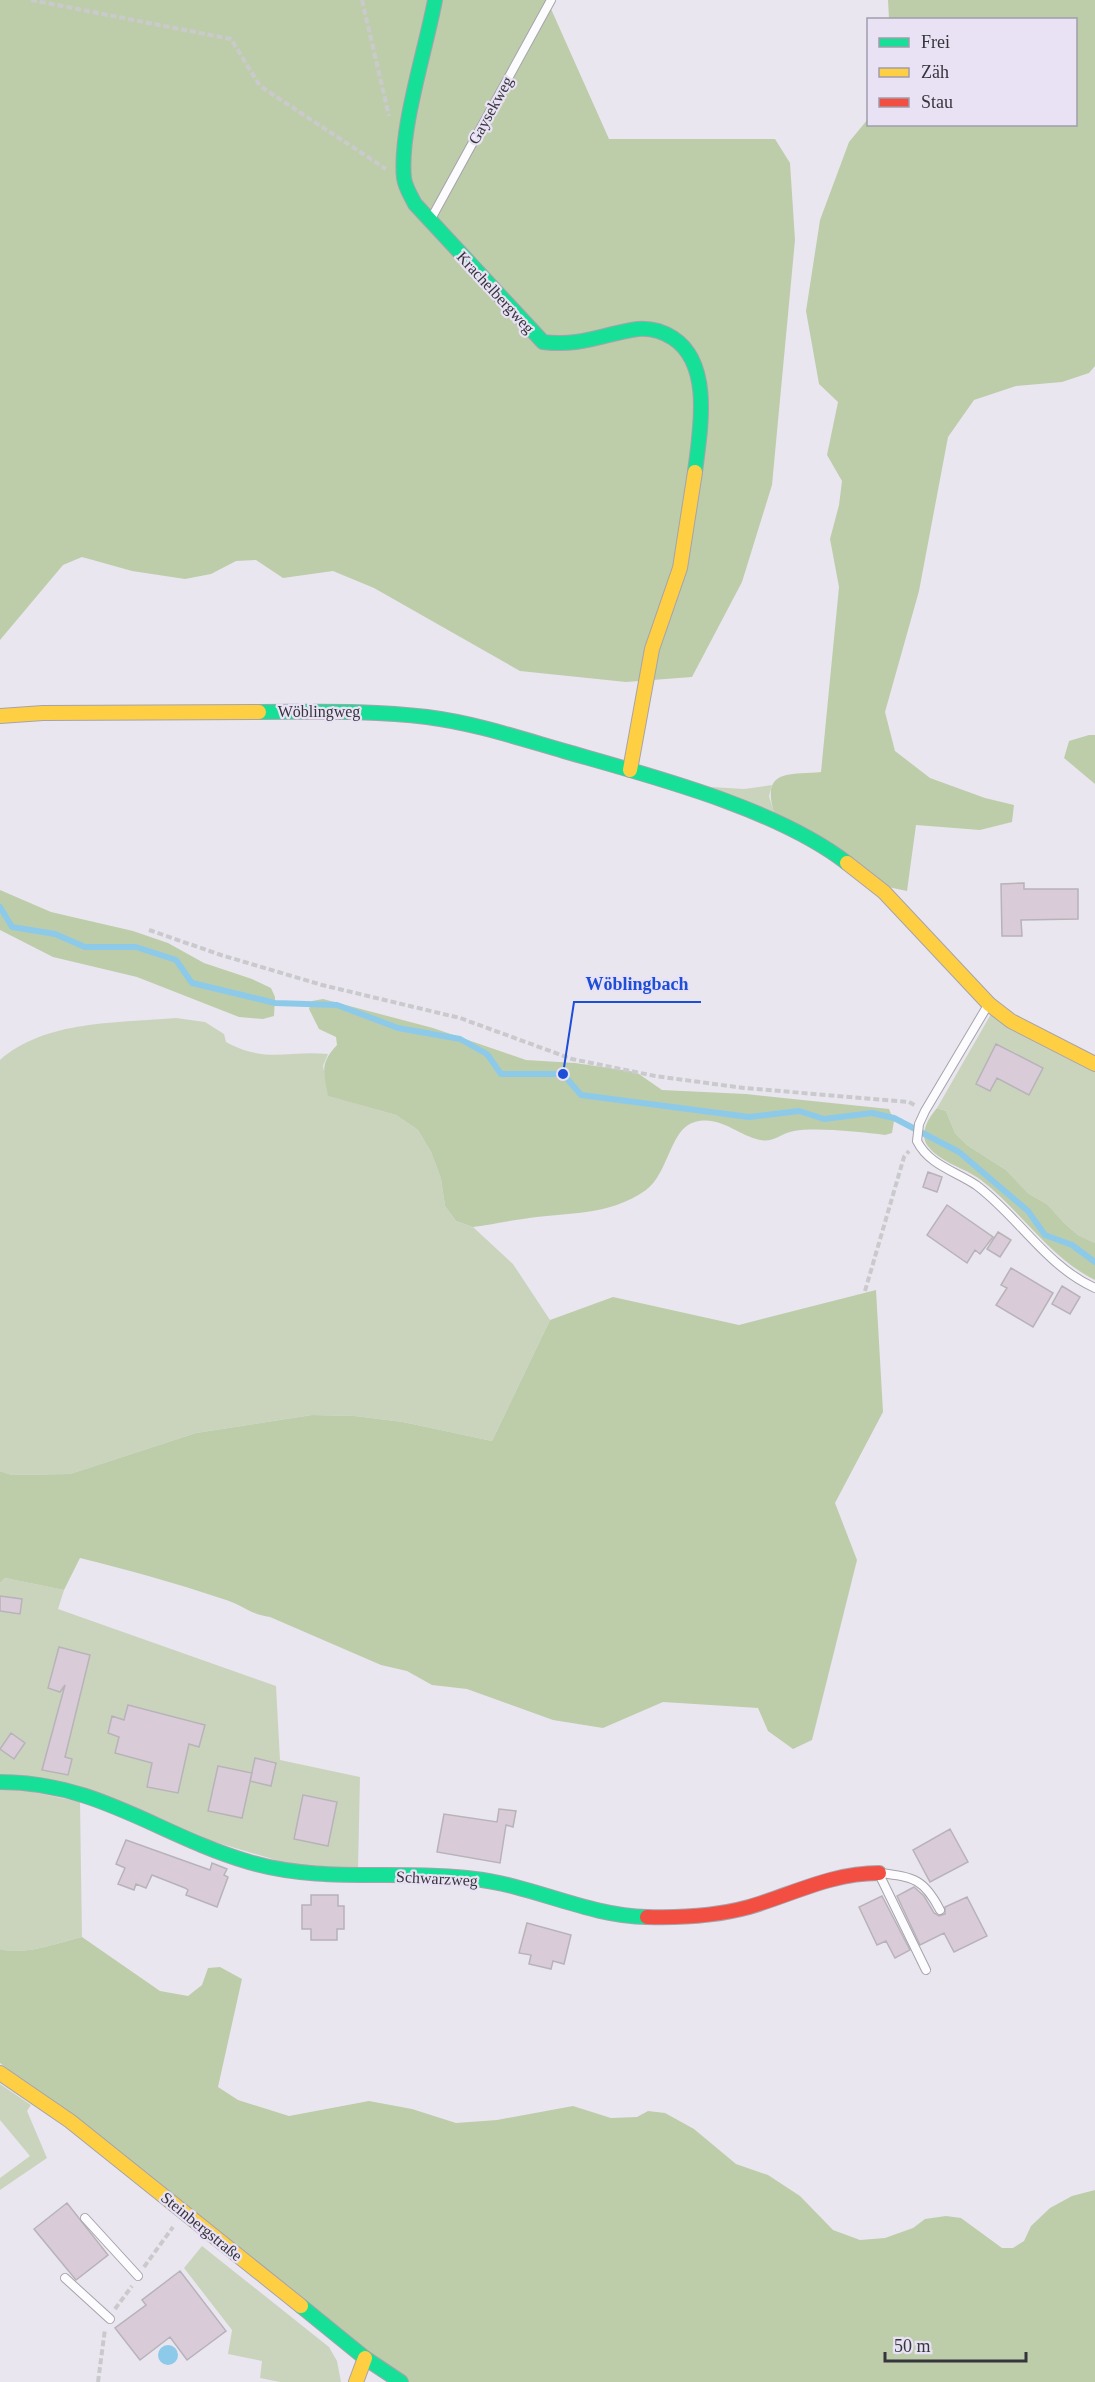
<svg xmlns="http://www.w3.org/2000/svg" width="1095" height="2382" font-family="'Times New Roman',serif">
  <rect width="100%" height="100%" fill="#e9e6f0"/>
  <path fill="#cad4bd" d="M772 785 769 796 775 816 695 786 744 789Z
    M991 1014 1095 1072V1243L1078 1235 1064 1223 1047 1204 1029 1194 1006 1170 967 1145 955 1133 946 1111 937 1108Z
    M176 1018 205 1022 224 1034 226 1042C267 1064 288 1050 328 1054L323 1066 329 1096 396 1115 418 1130 431 1152 441 1179 445 1206 456 1221 473 1227 513 1264 550 1320 492 1441 403 1422 355 1416 312 1415 196 1433 70 1474 12 1475 0 1471V1060C45 1020 118 1023 176 1018Z
    M5 1578 64 1590 58 1609 276 1686 280 1760 360 1777 358 1870 299 1867 0 1778V1583Z
    M14 1788 80 1802 82 1937C57 1943 25 1956 0 1949V1789Z
    M0 2084 31 2105 27 2111 47 2158 0 2190V2178L30 2156 0 2120Z
    M202 2246 329 2347 337 2361 341 2382H280L260 2378 262 2361 228 2354 232 2330 184 2268Z"/>
  <path fill="#bdcdaa" d="M0 0H547L609 139H775L790 163 795 240 772 485 742 582 692 677 626 682 520 671 374 588 333 571 283 578 256 560 236 561 211 574 185 579 132 571 82 557 63 565 0 640Z
    M888 0H1095V366L1089 373 1062 382 1016 386 974 400 948 437 919 591 885 712 895 751 930 778 985 798 1014 805 1012 822 980 830 916 825 907 891 888 887 775 816C760 769 787 775 821 772L839 587 830 539 839 505 842 481 827 455 838 402 819 384 806 311 820 220 849 142 868 119V124H1076V20L889 19Z
    M1089 735H1095V784L1064 758 1069 741Z
    M0 890 51 912 133 931 168 943 204 963 252 979 271 988 275 997 274 1016 263 1019 239 1017 137 977 53 957 0 930Z
    M323 999 433 1028 526 1060 575 1063 636 1072 662 1090 746 1094 889 1109 894 1121 892 1133 885 1135C862 1132 816 1127 794 1131 781 1133 774 1143 760 1140 737 1135 720 1115 695 1122 670 1128 669 1173 646 1190 608 1217 566 1212 523 1219 506 1221 490 1225 473 1227L456 1221 445 1206 441 1179 431 1152 418 1130 396 1115 328 1096C324 1072 319 1064 337 1045L336 1037 319 1029 309 1009 312 1001Z
    M937 1108 946 1111 955 1133 967 1145 1006 1170 1029 1194 1047 1204 1064 1223 1078 1235 1095 1243V1280C1050 1258 1020 1210 981 1180 965 1168 939 1162 927 1145 919 1133 929 1117 937 1108Z
    M876 1290 883 1412 835 1503 857 1560 812 1740 793 1749 768 1731 758 1708 663 1702 603 1728 553 1720 467 1689 432 1685 407 1671 381 1665 270 1617C251 1615 241 1604 223 1599 176 1583 128 1570 80 1558L64 1590 5 1578 0 1583V1471L12 1475 70 1474 196 1433 312 1415 355 1416 403 1422 492 1441 550 1320 613 1297 739 1325Z
    M82 1937 160 1991 188 1996 202 1985 208 1968 220 1967 242 1979 218 2087 238 2100 289 2116 369 2101 412 2109 456 2123 497 2120 573 2106 611 2118 637 2117 648 2111 665 2113 694 2129 736 2164 768 2175 800 2196 833 2230 860 2240 885 2238 913 2228 925 2219 946 2216 961 2218 1002 2248H1013L1024 2241 1031 2226 1050 2208 1072 2196 1095 2190V2382H406L0 2063V1949C25 1956 57 1943 82 1937Z"/>
  <path fill="#8dcae9" d="M158 2355a10 10 0 1 1 20 0a10 10 0 1 1-20 0Z"/>
  <g fill="none" stroke-linecap="round" stroke-linejoin="round">
    <path stroke="#8dcae9" stroke-width="6" d="M0 907 12 927 55 934 85 947H136L176 960 192 983 275 1003 337 1005 398 1028 460 1039 487 1054 501 1074H563L581 1095 749 1117 799 1111 824 1119 872 1113 894 1118 959 1152 1028 1211 1045 1235 1072 1245 1095 1262"/>
  </g>
  <path fill="#dacbd8" stroke="#b7b3b9" stroke-width="1.5" d="M1024 883V889H1078V919L1021 920 1022 936H1002L1001 884Z
    M996 1044 1043 1068 1029 1095 997 1078 990 1091 976 1084Z
    M928 1172 942 1177 937 1192 923 1187Z
    M947 1205 993 1237 980 1254 975 1250 967 1263 927 1235Z
    M998 1232 1011 1240 1000 1257 987 1249Z
    M1011 1268 1053 1293 1033 1327 996 1305 1007 1288 1001 1285Z
    M1062 1286 1080 1297 1070 1314 1052 1304Z
    M0 1596 22 1599 20 1614 0 1611Z
    M59 1647 90 1655 65 1757 72 1759 68 1775 42 1770 65 1685 60 1692 48 1688Z
    M128 1705 205 1725 199 1747 189 1744 178 1793 147 1787 152 1763 115 1753 119 1737 108 1733 112 1716 124 1720Z
    M11 1733 25 1743 14 1759 0 1749Z
    M255 1758 276 1763 271 1786 250 1781Z
    M218 1766 252 1773 242 1818 208 1811Z
    M303 1795 337 1802 328 1846 294 1839Z
    M499 1809 516 1811 513 1827 506 1825 500 1863 437 1852 444 1814 497 1822Z
    M950 1829 968 1862 930 1882 913 1850Z
    M126 1840 210 1870 212 1863 227 1869 224 1875 228 1877 217 1907 186 1895 188 1890 185 1888 152 1875 146 1888 136 1884 134 1890 118 1884 125 1868 116 1864Z
    M914 1887 924 1896 934 1913 939 1916 945 1914V1907L967 1897 987 1936 954 1952 944 1933 920 1945 897 1896Z
    M311 1895H338V1906H344V1929H337V1940H311V1929H302V1905H311Z
    M882 1896 910 1950 895 1958 886 1941 877 1945 859 1907Z
    M527 1923 571 1935 564 1964 553 1961 551 1969 529 1964 531 1955 519 1953Z
    M67 2203 108 2255 76 2280 34 2229Z
    M180 2271 226 2331 187 2360 170 2337 140 2360 115 2328 146 2305 142 2300Z"/>
  <g fill="none" stroke-linecap="round" stroke-linejoin="round">
    <g stroke="#a6a3ab" stroke-width="10">
      <path id="lane" d="M432 217 551 0
        M988 1005 925 1111 919 1124 917 1141C929 1165 955 1171 976 1185 1018 1216 1046 1266 1095 1288
        M880 1873C914 1877 924 1879 940 1910
        M879 1874 926 1970
        M85 2218 138 2276
        M65 2278 110 2319"/>
    </g>
    <g stroke="#a6a3ab" stroke-width="16">
      <path id="fast" d="M435 0C426 49 399 131 404 178 405 187 411 196 415 204L543 342C581 347 602 334 638 329 651 328 662 331 673 338 713 364 700 431 695 472
        M259 712C315 712 372 710 427 717 474 723 519 738 564 751 651 776 776 808 847 863
        M0 1782C98 1782 160 1836 249 1862 323 1884 400 1869 475 1879 534 1886 588 1916 647 1917
        M301 2306 365 2358 401 2382"/>
    </g>
    <g stroke="#a6a3ab" stroke-width="16">
      <path id="slow" d="M0 716 43 713 259 712
        M630 770 652 649 680 568 695 472
        M847 863 884 892 989 1004 1011 1021 1095 1064
        M0 2073 70 2121 301 2306
        M356 2382 365 2358"/>
    </g>
    <g stroke="#a6a3ab" stroke-width="16">
      <path id="jam" d="M647 1917C682 1918 716 1916 749 1907 793 1894 832 1873 879 1873"/>
    </g>
    <path stroke="#cacacc" stroke-width="4" stroke-dasharray="6 3" stroke-linecap="butt" d="M31 0 231 39 260 86 386 169
      M362 0 389 116
      M149 930 221 955 322 985 460 1018 572 1059 655 1076 744 1088 909 1102 916 1106
      M865 1291 904 1157 909 1151
      M144 2267 173 2227
      M115 2309 132 2286
      M98 2382 105 2329"/>
    <use href="#lane" stroke="#fcfbfd" stroke-width="8"/>
    <use href="#fast" stroke="#16e098" stroke-width="14"/>
    <use href="#slow" stroke="#ffcf43" stroke-width="14"/>
    <use href="#jam" stroke="#f24e42" stroke-width="14"/>
  </g>
  <g text-anchor="middle" stroke-width="4.5" stroke-linejoin="round" paint-order="stroke">
    <g font-size="16" fill="#37353c" stroke="#e8e2f4">
      <text transform="translate(490 110) rotate(-61)" y="6">Gaysekweg</text>
      <text transform="translate(496 292) rotate(47)" y="6">Krachelbergweg</text>
      <text x="319" y="717">Wöblingweg</text>
      <text transform="translate(437 1878) rotate(3)" y="6">Schwarzweg</text>
      <text transform="translate(202 2226) rotate(39)" y="6">Steinbergstraße</text>
    </g>
  </g>
  <path fill="none" stroke="#1d4ed8" stroke-width="2" d="M563 1074L574 1002H701"/>
  <circle fill="#1d4ed8" stroke="#e8e2f4" stroke-width="2" cx="563" cy="1074" r="6"/>
  <g font-size="18" text-anchor="middle" font-weight="bold" fill="#1d4ed8" stroke="#e8e2f4" stroke-width="4.5" stroke-linejoin="round" paint-order="stroke">
    <text x="637" y="990">Wöblingbach</text>
  </g>
  <rect x="867" y="18" width="210" height="108" fill="#e8e2f4" stroke="#a19daa" stroke-width="1.5"/>
  <rect x="879" y="38" width="30" height="9" fill="#16e098" stroke="#a19daa" stroke-width="1.5"/>
  <text x="921" y="48" font-size="18" fill="#37353c">Frei</text>
  <rect x="879" y="68" width="30" height="9" fill="#ffcf43" stroke="#a19daa" stroke-width="1.5"/>
  <text x="921" y="78" font-size="18" fill="#37353c">Zäh</text>
  <rect x="879" y="98" width="30" height="9" fill="#f24e42" stroke="#a19daa" stroke-width="1.5"/>
  <text x="921" y="108" font-size="18" fill="#37353c">Stau</text>
  <path d="M885 2352v9h141v-9" fill="none" stroke="#37353c" stroke-width="3"/>
  <text x="894" y="2352" font-size="18" fill="#37353c" stroke="#e8e2f4" stroke-width="4.5" paint-order="stroke">50 m</text>
</svg>
